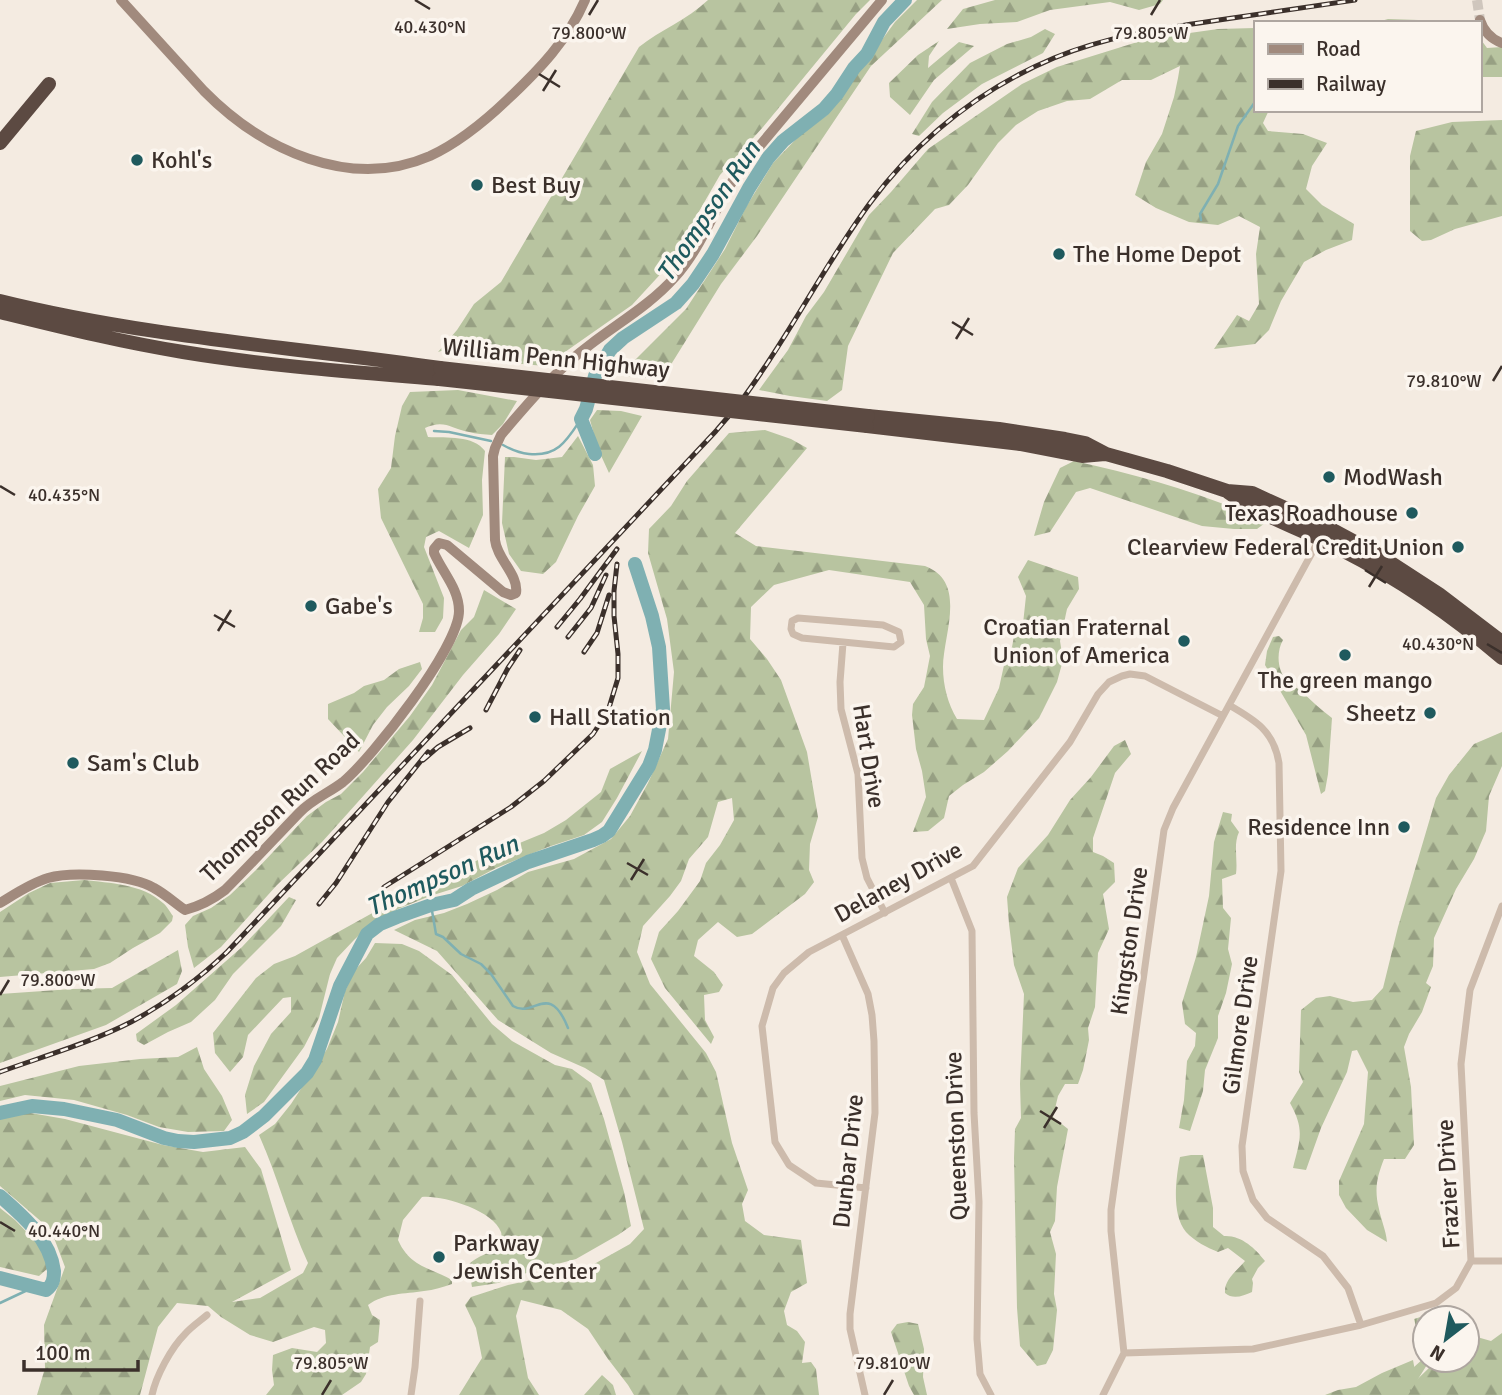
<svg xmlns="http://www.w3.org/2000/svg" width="1502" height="1395" font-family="Signika,sans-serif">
  <defs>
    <pattern id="forest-firs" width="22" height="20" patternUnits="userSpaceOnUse" patternTransform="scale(1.75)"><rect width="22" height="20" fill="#b8c4a0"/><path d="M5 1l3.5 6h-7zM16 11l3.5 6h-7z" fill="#97a083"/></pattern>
    <pattern id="park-tufts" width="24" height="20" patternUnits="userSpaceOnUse" patternTransform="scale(1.75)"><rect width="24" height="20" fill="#b8c4a0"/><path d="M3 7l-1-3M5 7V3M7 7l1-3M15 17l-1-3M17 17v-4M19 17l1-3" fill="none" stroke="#97a083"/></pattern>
  </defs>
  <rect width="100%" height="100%" fill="#f4ebe1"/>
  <path fill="url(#forest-firs)" d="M708 0H870L856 14 763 127 720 175 667 267 632 305 545 366 501 362 460 345 438 352 457 330 474 304 501 282 639 47C660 30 687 20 708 0Z
    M917 0H942L871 66 757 236 721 284 662 379 625 376 632 363 686 309 725 249 746 207 773 163 799 136 827 115 895 22Z
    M995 0H1163L1160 4 1139 10 1110 2 1050 10 1017 22 980 24 947 29 963 9Z
    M1388 19 1449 21 1464 23H1374Z
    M1255 28V110H1269L1263 123 1268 131 1303 134 1327 143 1312 166 1306 189 1322 205 1354 224 1352 240 1326 250 1304 262 1281 301 1269 330 1255 344 1214 349 1237 315 1249 321 1259 304 1256 254 1260 227 1239 216 1218 225 1189 222 1156 208 1135 195 1146 162 1162 134 1174 97 1178 78 1180 66 1151 80H1122L1090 99 1067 101 1038 111 1016 125 998 143 968 185 949 205 935 209 893 253 848 346 842 390 827 401 790 396 759 390 788 350 806 316 824 292 869 215 891 192 928 149 1022 84 1057 67 1147 39 1218 29Z
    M1045 29 1055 34 1043 53 982 84 943 113 919 136 912 134 932 102 970 63 1007 44 1031 37Z
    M1479 37 1487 48 1502 47V77H1479Z
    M939 41 929 56 928 68 959 42 974 46 934 80 910 115 890 97 889 83 918 55Z
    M1502 120V216L1455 229 1431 240 1422 241 1410 231V156L1416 131 1452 122Z
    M458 390 517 401 503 424 492 435C484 434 476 434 469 432 450 428 444 419 425 428L428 437C447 438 473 435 485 451L482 480 483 515 469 548 439 531 426 537 424 547 444 598 443 618 435 632H419L423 618V604L381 518 378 489 391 468 395 436 402 406 410 392Z
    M597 410 621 411 642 416 609 473 598 449 590 420Z
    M765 430 791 439 807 448 735 533 756 546 925 566C968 582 943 635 943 667 943 686 948 704 957 719L984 720 999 688 1006 656 1012 647 1015 631 1022 633 1026 596 1018 577 1028 560 1078 577 1079 589 1067 609 1060 641 1063 660 1057 682 1039 718 1008 751 984 772 963 785 949 796 944 818 928 831 913 832 926 797 922 771 916 749 912 715 913 704 924 687 930 656 926 639 924 605 910 582 829 570 774 585 751 607 750 639 767 659 781 680 807 752 818 817 810 844 809 870 814 882 805 894 752 934 737 937 718 922 698 940 694 956 714 972 723 985 719 992 704 995 705 1020 714 1037 711 1044 665 988 651 959 659 932 678 911 700 881 706 863 720 845 734 820 732 798 718 802 708 837 689 859 681 881 670 896 643 926 637 952 650 984 706 1053 716 1072 732 1143 748 1190 742 1204 745 1221 764 1235 801 1240 807 1283 791 1292 784 1311 787 1325 797 1331 805 1342 802 1363 811 1362 816 1369 819 1395H634L628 1385 608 1359 588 1329 561 1310 521 1300 516 1316 528 1378 539 1395H459L482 1358 476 1328 465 1305 471 1297 508 1285 587 1268 630 1244 644 1229 622 1142 604 1080 585 1068 551 1053 498 1020 437 951 394 930 415 920 444 913 467 904 497 890 528 872 574 859 611 839 630 816 648 783 668 739 674 672 667 619 648 553 649 529 671 506 687 481 729 433Z
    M578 436 593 465 595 486 578 516 556 562 543 574 521 571 509 554 502 523 505 457H514L536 460 562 457Z
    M1074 461C1139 475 1202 493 1262 520L1265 523 1257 529H1234L1202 526 1090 488 1076 492 1050 532 1034 536 1044 502 1060 468Z
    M484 590 516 609 499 634 463 675 413 740 357 803 322 842 277 885 221 947 194 968 188 947 185 925 193 916 211 908 230 895 256 870 307 816 326 802 341 794 363 772 410 716 432 685 461 630 474 617Z
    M1279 636 1283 640C1276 652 1277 672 1288 682 1292 686 1298 688 1302 692 1312 701 1321 710 1332 718L1328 774 1325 791 1321 794 1306 735 1265 665 1267 651 1273 637Z
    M420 662 422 669 409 686 387 707 373 725 359 752 328 719V704L354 693 364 686 384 680 399 669Z
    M1502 732V766L1489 796 1486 831 1474 859 1456 889 1434 938 1433 966 1426 983 1431 987 1422 1012 1409 1034 1404 1047 1411 1087 1414 1145 1405 1159H1384C1377 1177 1374 1189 1379 1209 1381 1220 1386 1230 1387 1242L1367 1230 1346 1208 1339 1195V1181L1364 1124 1368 1072 1357 1050 1352 1051 1347 1072 1321 1128 1306 1170 1293 1168C1300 1140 1305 1130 1290 1103L1303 1082 1299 1072 1301 1010 1316 998 1330 996 1353 1002 1372 1000 1383 988 1398 927 1436 798 1449 775 1474 744Z
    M1125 740 1131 754 1115 773 1093 838V852L1103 856 1114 863 1115 882 1103 894 1109 929 1098 953 1095 1007 1088 1028 1089 1040 1083 1070 1078 1084H1065L1058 1096 1053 1117 1068 1129 1057 1187 1055 1221 1050 1232 1056 1254 1054 1294 1057 1310 1053 1350 1046 1364 1037 1366 1020 1346 1017 1308 1014 1158 1015 1129 1021 1118 1020 1084 1024 994 1014 965 1009 924 1007 897 1018 868 1048 835 1070 800 1091 777 1114 746Z
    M642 751 617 798 602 822 584 835 548 847 496 868 462 886 430 896 398 909 371 924 354 940 337 958 330 974 319 1018 304 1047 264 1102 247 1114 245 1095 254 1066 271 1034 291 1012V997L283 998 248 1035 243 1057 230 1072 215 1053 213 1033 256 978 274 964 295 956 394 901 480 859 544 833 566 820 601 792 610 769Z
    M1223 812 1232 814 1231 821 1239 832C1233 845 1238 859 1236 874L1222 879 1223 908 1231 918 1228 949 1232 964 1226 993 1218 1016V1038L1205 1070 1203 1091 1190 1131 1179 1128 1184 1100 1187 1061 1195 1046 1196 1033 1185 1024 1182 1003 1196 957 1209 896 1214 842Z
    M84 880C109 883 143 884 163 903 167 906 170 912 173 916L172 921 160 933 133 948 110 963 94 969 0 977V912L29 893 50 883Z
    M289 897 296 900 281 926 233 974 215 1000 191 1022 168 1032 144 1045 137 1041 136 1034 176 1005 242 947Z
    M375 943 402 944 419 951 452 975 492 1024 512 1041 555 1065 572 1069 591 1083 604 1119 624 1192 631 1226 618 1235 576 1259 535 1270 498 1283 472 1287 468 1265C477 1255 492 1254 501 1243 501 1239 502 1235 501 1232 493 1210 442 1195 422 1197L403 1220 398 1240C410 1267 429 1267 452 1280V1284C443 1287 434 1290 424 1291 405 1294 384 1293 368 1305L372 1315 380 1320 378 1342 370 1347 366 1374 361 1382 342 1395H266L274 1385 272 1370 273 1355 292 1348 317 1352 326 1343 325 1330 314 1327 273 1342 250 1335 221 1317 208 1306 177 1303 158 1327 140 1395H37L45 1368 44 1325 65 1267 51 1230 0 1186V1118L25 1112 65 1119 163 1145 203 1152 245 1147 261 1169 291 1270 232 1302 260 1298 303 1273 308 1263C289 1222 278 1177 259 1135L275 1124 291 1104 327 1049 338 1022 345 991 355 970 366 958Z
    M178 950 182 971 177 984 106 1025 0 1063V994L72 989 112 988Z
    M197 1047 204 1069 222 1096 232 1120 224 1131 188 1132 159 1127 127 1115 74 1100 25 1095 0 1101V1086L79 1066 140 1059 178 1057Z
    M1191 1155H1203L1213 1208V1227L1224 1236C1241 1235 1255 1248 1265 1261L1258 1268 1252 1279 1253 1283 1252 1292C1243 1296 1233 1300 1225 1293 1224 1279 1237 1271 1245 1261L1228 1248 1218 1252C1208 1248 1194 1241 1186 1232 1171 1214 1176 1178 1180 1157Z
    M0 1208 15 1220 44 1250 47 1269 39 1276 0 1267Z
    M908 1322 918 1324 924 1349 923 1377 927 1395H914L909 1386 891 1332 897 1324Z
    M1502 1333V1395H1401L1429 1368 1444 1360H1467V1344L1477 1337 1491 1341Z
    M1413 1360 1415 1371 1385 1395H1325L1338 1390 1356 1387 1382 1373Z
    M602 1375 613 1385 616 1395H584Z"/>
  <path fill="url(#park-tufts)" d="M1427 1315V1318H1425V1360H1430L1408 1395H1383L1424 1358 1414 1319Z"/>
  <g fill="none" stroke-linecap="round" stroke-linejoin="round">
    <path stroke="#7fb0b2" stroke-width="2.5" d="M1201 220 1200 214 1218 184 1238 126 1255 102
      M434 431 449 432 491 441
      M503 445C512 450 520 453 529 454 558 457 567 440 581 419
      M431 905 436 934 443 937 461 954 481 964 491 974 513 1006C534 1019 549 980 568 1028
      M0 1303 34 1287"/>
    <path stroke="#7fb0b2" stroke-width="14" d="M595 454 581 419 586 409 595 376 610 350 623 338 676 303 693 284 713 254 749 188 768 158 783 141 824 109 837 94 854 68 867 54 884 22 905 0
      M0 1113 32 1106 64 1109 117 1120 164 1138 178 1141 194 1142 230 1138 243 1132 264 1116 307 1073 315 1060 340 986 367 934 380 924 397 917 431 905 454 900 471 889 528 862 593 840 602 836 609 831 649 766 655 750 663 709 659 647 652 616 635 564
      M0 1196C23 1216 50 1239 54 1271 54 1279 53 1285 46 1290L0 1278"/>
    <path stroke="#cfc6bd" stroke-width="10" stroke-dasharray="10 5" stroke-linecap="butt" d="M1477 0 1480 20"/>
    <path stroke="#cdbbac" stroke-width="7" d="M798 618 883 625 899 632 901 642 894 647 802 638 793 634 791 629 792 621Z
      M843 643 840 682 841 709 858 774 862 858 867 878 885 913
      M1229 705C1255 720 1274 731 1279 763L1281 871 1242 1146 1243 1171 1253 1200 1267 1218 1323 1256 1348 1288 1361 1325
      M951 878 972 931 974 1113 979 1202 977 1339 980 1374 991 1395
      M842 935 868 994 872 1015 874 1041 875 1113 850 1314V1329L865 1395
      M866 1188 816 1183 789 1165 775 1142 762 1026 773 988 784 973 809 952 973 866 1070 742 1098 694 1109 682 1122 676 1130 674 1145 676 1223 716
      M1471 1261H1502
      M1124 1353 1253 1349 1361 1325 1436 1303 1456 1288 1471 1261 1461 1064 1470 990 1502 906
      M152 1395C156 1376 171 1348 185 1334 191 1327 200 1321 207 1315
      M411 1395 415 1367 420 1301
      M1103 1395 1124 1353 1111 1231V1210L1164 830 1173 808 1320 538"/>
    <path stroke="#a18a7d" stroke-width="10" d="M121 0 204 91C262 150 350 191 430 156 460 142 484 122 507 100 539 70 568 40 585 0
      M1480 20C1484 32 1491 39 1502 43
      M0 903C15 894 31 883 48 878 72 871 133 875 154 888 165 894 175 903 185 910 200 906 212 900 225 890 250 865 274 839 299 813 312 799 329 793 343 782 372 758 459 647 459 611 459 589 443 573 434 553V549L439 543 447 545 503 592 511 595 516 593C519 575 497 559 495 540L493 456 495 448 501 435C528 403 557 369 591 344 620 322 651 304 675 277 704 245 716 202 742 167L882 0"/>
    <path stroke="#5c4a42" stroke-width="14" d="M0 143 49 84
      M0 301C145 337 293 347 440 368
      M0 312C61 327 121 342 183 352 268 366 354 372 439 379
      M868 416 999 429 1065 439 1085 443 1106 454 1167 471 1227 491 1252 493 1327 527 1379 555 1439 594 1502 642
      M867 426 1020 444 1082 456 1105 454
      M1228 492C1262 517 1304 530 1342 550 1399 579 1453 616 1502 658"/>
    <g stroke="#3b302b" stroke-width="5">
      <path id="rail" d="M557 627 580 599 617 549
        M568 637 591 608 606 575
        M584 652 597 633 609 595
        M486 710 508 668 520 650
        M423 760 438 747 470 728
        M384 887 511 807 544 781 593 734 608 711 618 678V654L614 616V591L617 564
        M319 904 336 883 388 802 428 752
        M0 1072C44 1056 90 1043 131 1022 166 1003 199 979 227 952L716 431C727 418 739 405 749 390 792 330 826 263 870 203 918 139 980 89 1054 58 1107 36 1164 28 1219 20 1265 13 1310 7 1355 0"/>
    </g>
    <use href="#rail" stroke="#fbf5ee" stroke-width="2.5" stroke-dasharray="8" stroke-linecap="butt"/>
    <path stroke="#5c4a42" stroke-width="14" d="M440 368 868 416
      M439 379 867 426"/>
  </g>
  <path fill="none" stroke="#3b302b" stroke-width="2.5" d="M415 0 430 9M589 15 598 0M1151 15 1160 0M539 74 560 87M543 91 556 70M952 322 973 335M956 339 969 318M1493 381 1502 366M0 486 15 495M1365 570 1386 583M1369 587 1382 566M214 615 235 627M218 631 231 610M1487 644 1502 653M627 863 648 875M631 880 644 859M0 995 9 980M1040 1111 1061 1124M1044 1128 1057 1107M0 1222 15 1231M322 1395 331 1380M884 1395 893 1380"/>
  <g fill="#1f5a5e" stroke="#fbf5ee" stroke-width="2.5">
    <circle cx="137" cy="160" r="7"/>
    <circle cx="477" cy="185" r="7"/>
    <circle cx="1059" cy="254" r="7"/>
    <circle cx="1329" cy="477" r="7"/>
    <circle cx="1412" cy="513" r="7"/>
    <circle cx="1458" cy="547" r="7"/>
    <circle cx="311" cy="606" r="7"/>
    <circle cx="1184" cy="641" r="7"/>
    <circle cx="1345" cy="655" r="7"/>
    <circle cx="1430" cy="713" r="7"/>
    <circle cx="535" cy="717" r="7"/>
    <circle cx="73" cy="763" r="7"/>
    <circle cx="1404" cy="827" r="7"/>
    <circle cx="439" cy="1257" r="7"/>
  </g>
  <g text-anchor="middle" stroke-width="7" stroke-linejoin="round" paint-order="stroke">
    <g font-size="24" fill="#3b302b" stroke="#fbf5ee" text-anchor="start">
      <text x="151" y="168">Kohl's</text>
      <text x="491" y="193">Best Buy</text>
      <text x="1073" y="262">The Home Depot</text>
      <text x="1343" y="485">ModWash</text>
      <text x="1398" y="521" text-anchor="end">Texas Roadhouse</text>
      <text x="1444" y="555" text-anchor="end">Clearview Federal Credit Union</text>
      <text x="325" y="614">Gabe's</text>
      <text x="1170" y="635" text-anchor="end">Croatian Fraternal<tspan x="1170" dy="28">Union of America</tspan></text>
      <text x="1345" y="688" text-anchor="middle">The green mango</text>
      <text x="1416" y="721" text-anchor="end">Sheetz</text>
      <text x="549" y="725">Hall Station</text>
      <text x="87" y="771">Sam's Club</text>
      <text x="1390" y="835" text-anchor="end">Residence Inn</text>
      <text x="453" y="1251">Parkway<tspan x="453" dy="28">Jewish Center</tspan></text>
    </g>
    <g font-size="24" fill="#3b302b" stroke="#fbf5ee">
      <text transform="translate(556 358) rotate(6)" y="8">William Penn Highway</text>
      <text transform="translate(869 756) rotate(81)" y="8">Hart Drive</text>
      <text transform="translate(280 807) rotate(-43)" y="8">Thompson Run Road</text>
      <text transform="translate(898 882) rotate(-29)" y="8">Delaney Drive</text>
      <text transform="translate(1129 941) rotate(-82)" y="8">Kingston Drive</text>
      <text transform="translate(1240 1025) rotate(-82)" y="8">Gilmore Drive</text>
      <text transform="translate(956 1136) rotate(-92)" y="8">Queenston Drive</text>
      <text transform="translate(848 1161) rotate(-84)" y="8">Dunbar Drive</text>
      <text transform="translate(1448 1184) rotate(-93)" y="8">Frazier Drive</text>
    </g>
    <g font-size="26" font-style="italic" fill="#1f5a5e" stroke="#fbf5ee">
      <text transform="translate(708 211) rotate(-56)" y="9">Thompson Run</text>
      <text transform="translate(442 875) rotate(-24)" y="9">Thompson Run</text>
    </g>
  </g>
  <g font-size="18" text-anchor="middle" fill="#3b302b" stroke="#fbf5ee" stroke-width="7" stroke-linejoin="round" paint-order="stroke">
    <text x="430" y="33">40.430°N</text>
    <text x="589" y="39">79.800°W</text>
    <text x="1151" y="39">79.805°W</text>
    <text x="1444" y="387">79.810°W</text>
    <text x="64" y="501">40.435°N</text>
    <text x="1438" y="650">40.430°N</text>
    <text x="58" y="986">79.800°W</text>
    <text x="64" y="1237">40.440°N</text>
    <text x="331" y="1369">79.805°W</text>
    <text x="893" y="1369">79.810°W</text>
  </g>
  <rect x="1254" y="21" width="228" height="91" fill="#fbf5ee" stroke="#aea6a0" stroke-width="2"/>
  <rect x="1268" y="44" width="35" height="10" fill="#a18a7d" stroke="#aea6a0" stroke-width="2"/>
  <text x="1316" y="56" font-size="21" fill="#3b302b">Road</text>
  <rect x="1268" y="79" width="35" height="10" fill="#3b302b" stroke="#aea6a0" stroke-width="2"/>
  <text x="1316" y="91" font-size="21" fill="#3b302b">Railway</text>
  <g transform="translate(1446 1339) rotate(211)"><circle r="33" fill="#fbf5ee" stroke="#aea6a0" stroke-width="2"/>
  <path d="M0-5L12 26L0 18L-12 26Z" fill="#1f5a5e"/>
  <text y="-10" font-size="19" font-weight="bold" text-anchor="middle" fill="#3b302b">N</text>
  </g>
  <path d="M24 1360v10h114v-10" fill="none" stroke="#3b302b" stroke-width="3.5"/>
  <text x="35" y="1360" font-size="21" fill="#3b302b" stroke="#fbf5ee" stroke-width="5" paint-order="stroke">100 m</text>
</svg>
